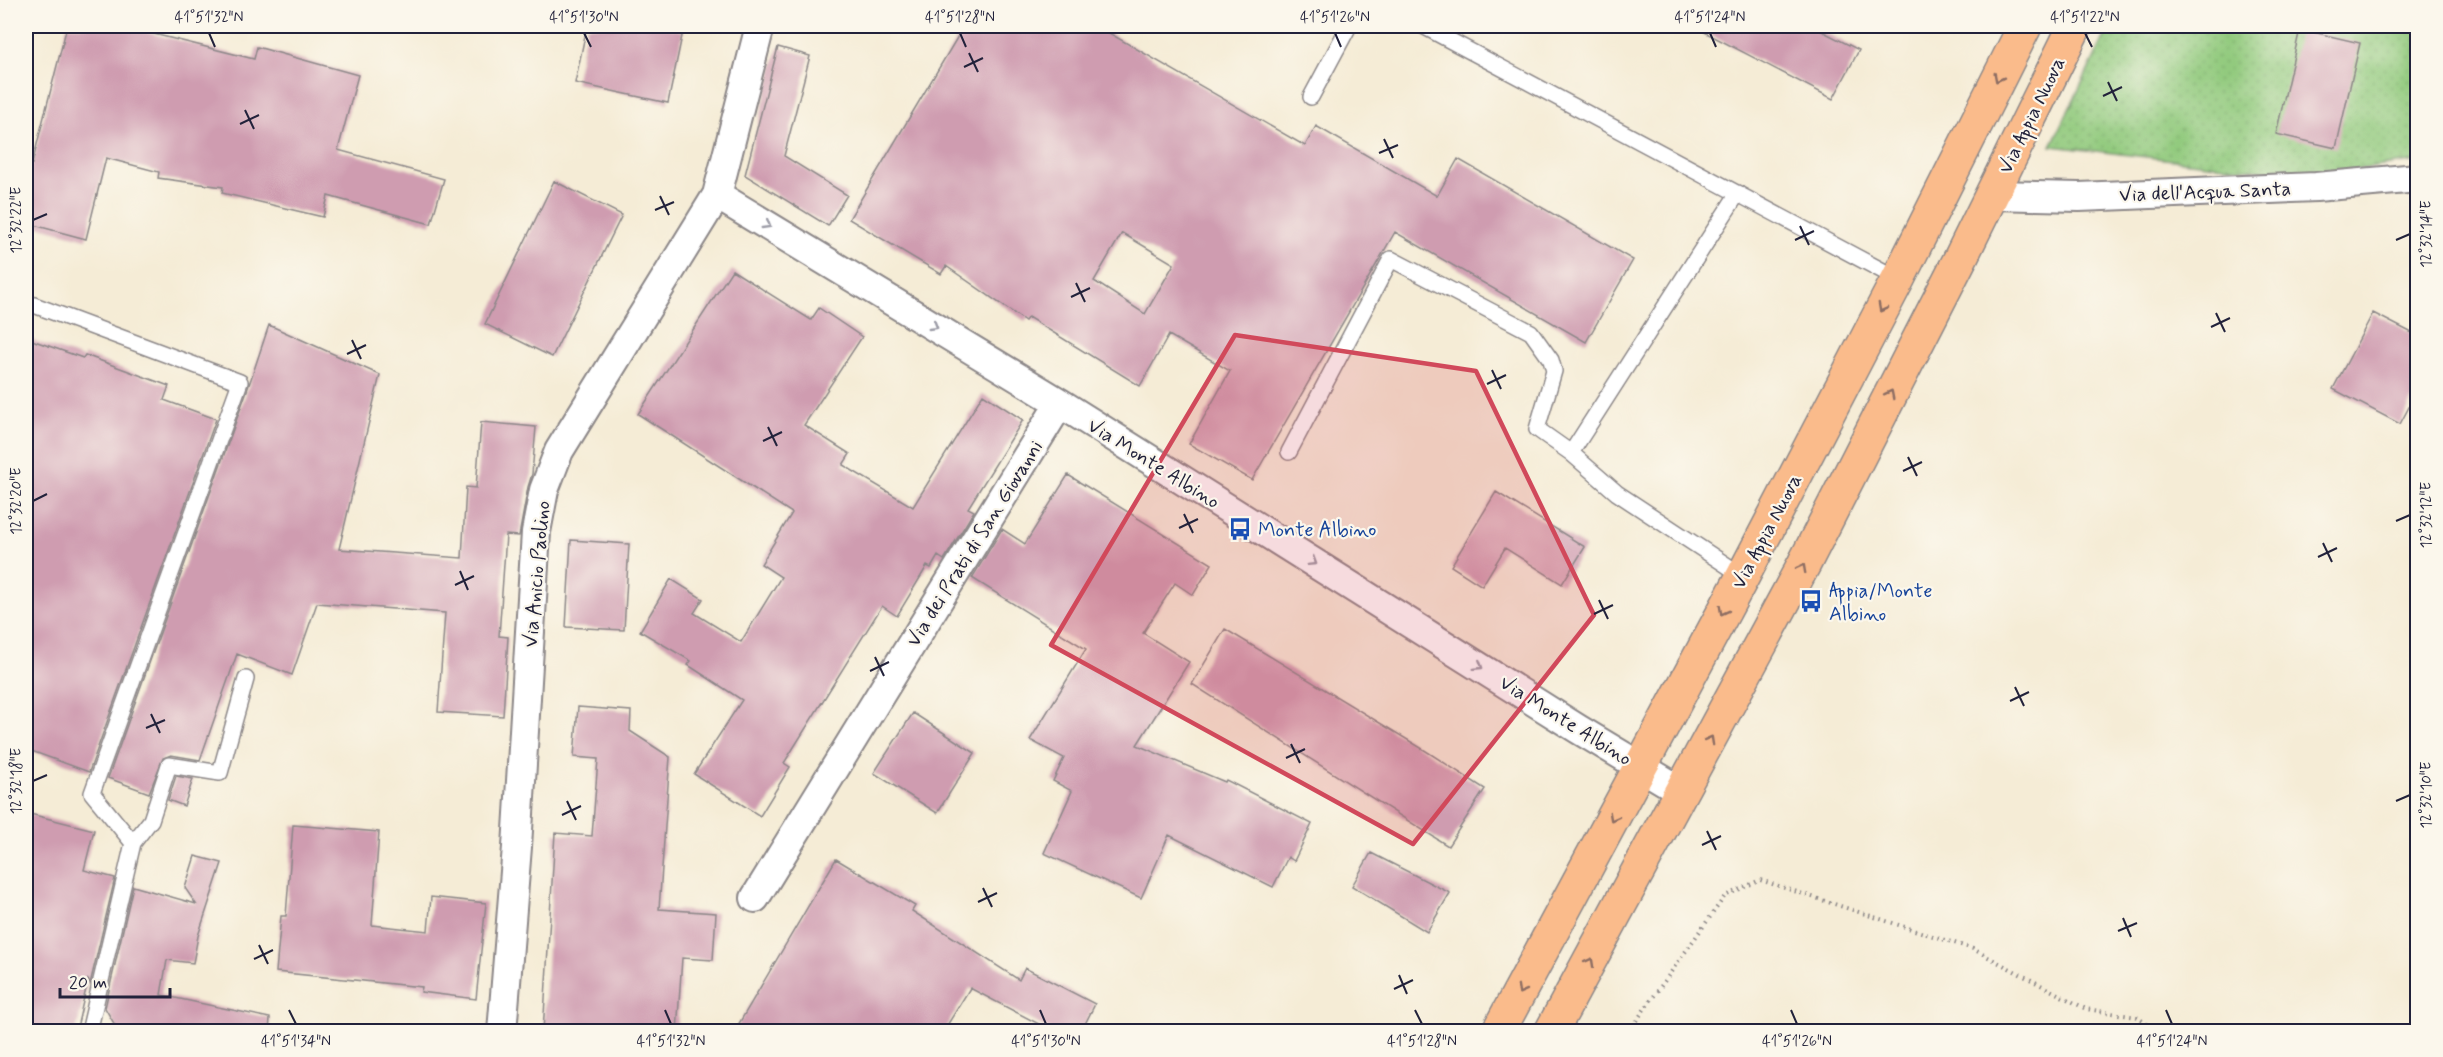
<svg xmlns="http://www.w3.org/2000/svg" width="2443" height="1057" font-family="Mynerve,sans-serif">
  <defs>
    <pattern id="grass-dots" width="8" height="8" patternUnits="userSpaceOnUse" patternTransform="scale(1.5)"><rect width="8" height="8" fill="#92ca7e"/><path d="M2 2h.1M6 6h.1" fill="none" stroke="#7ead6e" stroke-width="1.8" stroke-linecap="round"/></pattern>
  </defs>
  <rect width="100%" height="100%" fill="#fbf7ec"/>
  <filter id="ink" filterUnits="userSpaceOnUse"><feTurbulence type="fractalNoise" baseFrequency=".0167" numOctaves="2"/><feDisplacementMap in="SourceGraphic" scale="12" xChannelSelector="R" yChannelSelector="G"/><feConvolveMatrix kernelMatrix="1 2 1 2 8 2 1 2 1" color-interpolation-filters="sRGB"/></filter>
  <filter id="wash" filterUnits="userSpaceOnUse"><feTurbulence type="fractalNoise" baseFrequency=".008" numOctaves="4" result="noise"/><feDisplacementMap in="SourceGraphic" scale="24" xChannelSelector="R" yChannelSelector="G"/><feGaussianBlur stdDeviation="1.35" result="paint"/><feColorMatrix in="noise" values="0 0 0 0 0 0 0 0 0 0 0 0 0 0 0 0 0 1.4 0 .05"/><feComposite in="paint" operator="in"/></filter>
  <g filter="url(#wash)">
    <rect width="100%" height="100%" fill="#f5ecd6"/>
    <path fill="url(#grass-dots)" stroke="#5a765c" stroke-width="1.5" d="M2110 26H2417V161L2312 176 2051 146Z"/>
    <g id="blocks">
      <path fill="#cf9cb0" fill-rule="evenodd" d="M67 26H122L254 59 257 47 358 75 338 150 444 179 431 224 328 196 323 217 222 193 223 187 158 178 159 172 106 158 86 239 26 223V162L32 164Z
        M587 26H657L683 31 668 103 575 83Z
        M964 26H1097L1305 146 1316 126 1437 196 1458 159 1633 260 1586 342 1395 232 1252 480 1189 444 1230 371 1169 335 1140 386 1028 317 1025 321 946 266 941 274 849 219ZM1122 233 1174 264 1145 314 1094 281Z
        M1693 26H1812L1859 50 1833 99Z
        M2300 29 2360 43 2336 148 2276 134Z
        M778 47 810 56 784 156 847 195 828 226 745 175Z
        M554 181 622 215 552 357 485 324Z
        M732 270 811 320 819 308 862 337 804 425 850 454 843 465 913 507 983 394 1023 420 968 508 974 511 944 560 938 556 931 568 927 566 897 616 882 606 784 763 790 767 760 816 694 774 742 700 688 665 691 661 640 631 671 579 703 599 694 613 741 642 781 577 761 564 792 513 638 414Z
        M2373 313 2418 336V390L2400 424 2333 389Z
        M269 325 380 375 339 549 462 558 466 487 476 488 481 422 536 427 532 474 528 487 519 536 506 535 499 636 508 637 503 716 438 712 445 613 317 603 292 675 237 654 200 760 171 755 163 758 149 793 108 778 249 385Z
        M26 338 83 358 85 355 169 386 164 400 216 419 89 772 26 749Z
        M1068 475 1212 564 1193 595 1175 583 1143 633 1189 662 1137 745 1225 782 1226 780 1312 824 1294 861 1288 857 1273 887 1169 835 1141 898 1044 853 1072 791 1053 781 1064 758 1030 740 1086 649 972 578 1002 529 1025 544Z
        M1496 492 1585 547 1562 584 1505 548 1482 586 1451 566Z
        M571 540 629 544 624 630 566 627Z
        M1225 629 1426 751 1485 789 1448 846 1192 684Z
        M578 707 631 711 630 731 670 757 659 909 716 913 713 960 682 958 677 1032H543L555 833 592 836 598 759 574 757Z
        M913 713 975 753 937 813 874 773Z
        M176 776 193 779 184 806 168 800Z
        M26 813 94 830 84 870 115 878 90 984 88 980 76 1032H38L26 1028Z
        M293 825 379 832 372 925 428 931 431 897 486 903 476 999 421 992 422 987 276 972 281 916H286Z
        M1371 853 1450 893 1427 932 1352 886Z
        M195 856 222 863 198 936 193 963 167 960 161 995 270 1018 269 1032H119L105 1008 133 886 196 904 185 888Z
        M836 859 915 906 912 911 1019 980 1025 968 1095 1004 1081 1032H1054L970 988 943 1032H734Z"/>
    </g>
  </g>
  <g filter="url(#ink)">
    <use href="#blocks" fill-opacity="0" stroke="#8c8788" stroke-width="1.5"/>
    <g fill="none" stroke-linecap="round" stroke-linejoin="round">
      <g stroke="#8c8788" stroke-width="18">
        <path id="lane" d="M1423 26 1898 279
          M1311 97 1349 26
          M26 302 240 382 92 793 133 843 89 1032
          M1289 452 1391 259 1531 332 1551 360 1554 371 1537 429 1571 453 1617 493 1743 576
          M1571 453 1738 193
          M133 843 151 820 169 765 220 773 246 679"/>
      </g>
      <g stroke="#8c8788" stroke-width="32">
        <path id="street" d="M717 195 1060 403 1578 729 1681 791
          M1992 195 2079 197 2316 187 2418 178
          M755 898 1060 403
          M502 1032 517 847 536 532 544 490 559 451 717 195 760 26"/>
      </g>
      <g stroke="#8c8788" stroke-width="36">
        <path id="primary" d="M1498 1032 1743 576 1898 279 2025 26
          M1551 1032 1804 564 1960 259 2075 26"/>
      </g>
      <path stroke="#8c8788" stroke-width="4" stroke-dasharray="1.5 4.5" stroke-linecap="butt" d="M1632 1032 1639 1017 1725 896 1760 880 1973 949 2086 1009 2137 1017 2158 1032"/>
      <use href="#lane" stroke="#fff" stroke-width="15"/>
      <use href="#street" stroke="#fff" stroke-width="28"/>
      <use href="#primary" stroke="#fabb8b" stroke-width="33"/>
    </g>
    <defs><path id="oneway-chevron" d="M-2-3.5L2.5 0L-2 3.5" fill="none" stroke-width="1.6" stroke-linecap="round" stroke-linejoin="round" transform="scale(1.5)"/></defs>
    <g stroke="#8e6e63">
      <use href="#oneway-chevron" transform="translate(1998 78) rotate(117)"/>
      <use href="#oneway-chevron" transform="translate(1882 308) rotate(118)"/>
      <use href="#oneway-chevron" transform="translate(1890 394) rotate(-63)"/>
      <use href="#oneway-chevron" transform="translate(1802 568) rotate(-62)"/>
      <use href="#oneway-chevron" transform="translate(1723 611) rotate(118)"/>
      <use href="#oneway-chevron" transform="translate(1710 740) rotate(-61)"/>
      <use href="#oneway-chevron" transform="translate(1613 817) rotate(118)"/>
      <use href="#oneway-chevron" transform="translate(1590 962) rotate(-61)"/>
      <use href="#oneway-chevron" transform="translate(1521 990) rotate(119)"/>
    </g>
    <g stroke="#9c9ca7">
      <use href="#oneway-chevron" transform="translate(767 225) rotate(31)"/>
      <use href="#oneway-chevron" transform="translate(934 326) rotate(31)"/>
      <use href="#oneway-chevron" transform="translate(1313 562) rotate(32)"/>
      <use href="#oneway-chevron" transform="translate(1479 666) rotate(32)"/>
    </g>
  </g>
  <path fill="#d1495b" fill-opacity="0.2" stroke="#d1495b" stroke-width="4.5" stroke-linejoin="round" d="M1235 335 1476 371 1594 615 1413 844 1051 645Z"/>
  <path fill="none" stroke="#22223b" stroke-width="2" d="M209 33 215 47M584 33 591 47M960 33 966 47M1335 33 1341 47M1710 33 1716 47M2085 33 2092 47M969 53 978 72M964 67 983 58M2108 82 2117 101M2103 96 2122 87M245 110 254 129M240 124 259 115M1384 139 1393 158M1379 153 1398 145M660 196 669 215M655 210 674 202M33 220 47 214M1800 226 1809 245M1795 240 1814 231M2396 240 2410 234M1076 283 1085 302M1071 297 1090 288M2216 313 2225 332M2211 327 2230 318M352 340 361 359M347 354 366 345M1492 370 1501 389M1487 384 1506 375M768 427 777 446M763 441 782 432M1908 457 1917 476M1903 471 1922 462M33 501 47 494M1184 514 1193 533M2396 521 2410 515M1179 528 1198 519M2323 543 2332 562M2318 557 2337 548M460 571 468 590M455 585 474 576M1599 600 1608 619M1594 614 1613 605M875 657 884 676M870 671 889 662M2015 687 2024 706M2010 701 2029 692M151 714 160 733M146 728 165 720M1291 744 1300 763M1286 758 1305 749M33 781 47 775M567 801 576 820M2396 801 2410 795M562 815 581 806M1707 831 1716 850M1702 845 1721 836M983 888 992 907M978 902 997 893M2123 918 2131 937M2118 931 2137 923M259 945 268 964M254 959 273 950M1399 975 1407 994M1394 989 1413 980M289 1010 296 1024M665 1010 671 1024M1040 1010 1046 1024M1415 1010 1422 1024M1791 1010 1797 1024M2166 1010 2172 1024"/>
  <defs>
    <g id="bus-bare" transform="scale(1.8)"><path d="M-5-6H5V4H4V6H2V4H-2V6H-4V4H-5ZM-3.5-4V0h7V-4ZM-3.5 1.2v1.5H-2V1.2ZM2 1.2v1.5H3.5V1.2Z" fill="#1a4fb4" stroke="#fbf7ec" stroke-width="2.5" paint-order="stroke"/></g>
  </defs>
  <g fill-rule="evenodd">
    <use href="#bus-bare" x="1240" y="529"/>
    <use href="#bus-bare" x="1811" y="601"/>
  </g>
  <g text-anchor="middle" stroke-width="4.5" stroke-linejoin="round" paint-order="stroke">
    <g font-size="20" fill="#22223b" stroke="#fbf7ec">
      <text transform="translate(2031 115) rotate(-64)" y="7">Via Appia Nuova</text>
      <text transform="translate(2205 191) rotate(-2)" y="7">Via dell'Acqua Santa</text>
      <text transform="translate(1154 463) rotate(32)" y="7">Via Monte Albino</text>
      <text transform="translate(1766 531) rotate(-62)" y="7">Via Appia Nuova</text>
      <text transform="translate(974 543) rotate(-58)" y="7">Via dei Prati di San Giovanni</text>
      <text transform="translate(536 574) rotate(-85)" y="7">Via Anicio Paolino</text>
      <text transform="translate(1566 720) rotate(32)" y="7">Via Monte Albino</text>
    </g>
    <g font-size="20" fill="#164399" stroke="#fbf7ec" text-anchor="start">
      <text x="1258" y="536">Monte Albino</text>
      <text x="1829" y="597">Appia/Monte<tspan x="1829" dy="23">Albino</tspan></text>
    </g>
  </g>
  <rect width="2443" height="1057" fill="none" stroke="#fbf7ec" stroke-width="66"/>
  <path d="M60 988v9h110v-9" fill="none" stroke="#22223b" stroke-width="3"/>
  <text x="69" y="988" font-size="18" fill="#22223b" stroke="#fbf7ec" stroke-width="4.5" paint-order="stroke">20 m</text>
  <rect x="33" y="33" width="2377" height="991" fill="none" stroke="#22223b" stroke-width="2"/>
  <g font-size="15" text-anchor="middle" fill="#22223b">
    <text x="209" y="22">41°51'32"N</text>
    <text x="584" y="22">41°51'30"N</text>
    <text x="960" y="22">41°51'28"N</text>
    <text x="1335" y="22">41°51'26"N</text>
    <text x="1710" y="22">41°51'24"N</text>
    <text x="2085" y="22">41°51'22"N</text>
    <text transform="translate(16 220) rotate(-90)" y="5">12°32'22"E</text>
    <text transform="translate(2426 234) rotate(-90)" y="5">12°32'14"E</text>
    <text transform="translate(16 501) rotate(-90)" y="5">12°32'20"E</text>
    <text transform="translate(2426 515) rotate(-90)" y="5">12°32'12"E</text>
    <text transform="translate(16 781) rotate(-90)" y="5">12°32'18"E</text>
    <text transform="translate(2426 795) rotate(-90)" y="5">12°32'10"E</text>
    <text x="296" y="1046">41°51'34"N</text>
    <text x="671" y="1046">41°51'32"N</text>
    <text x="1046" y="1046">41°51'30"N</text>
    <text x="1422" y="1046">41°51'28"N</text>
    <text x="1797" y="1046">41°51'26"N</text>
    <text x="2172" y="1046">41°51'24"N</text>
  </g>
</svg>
